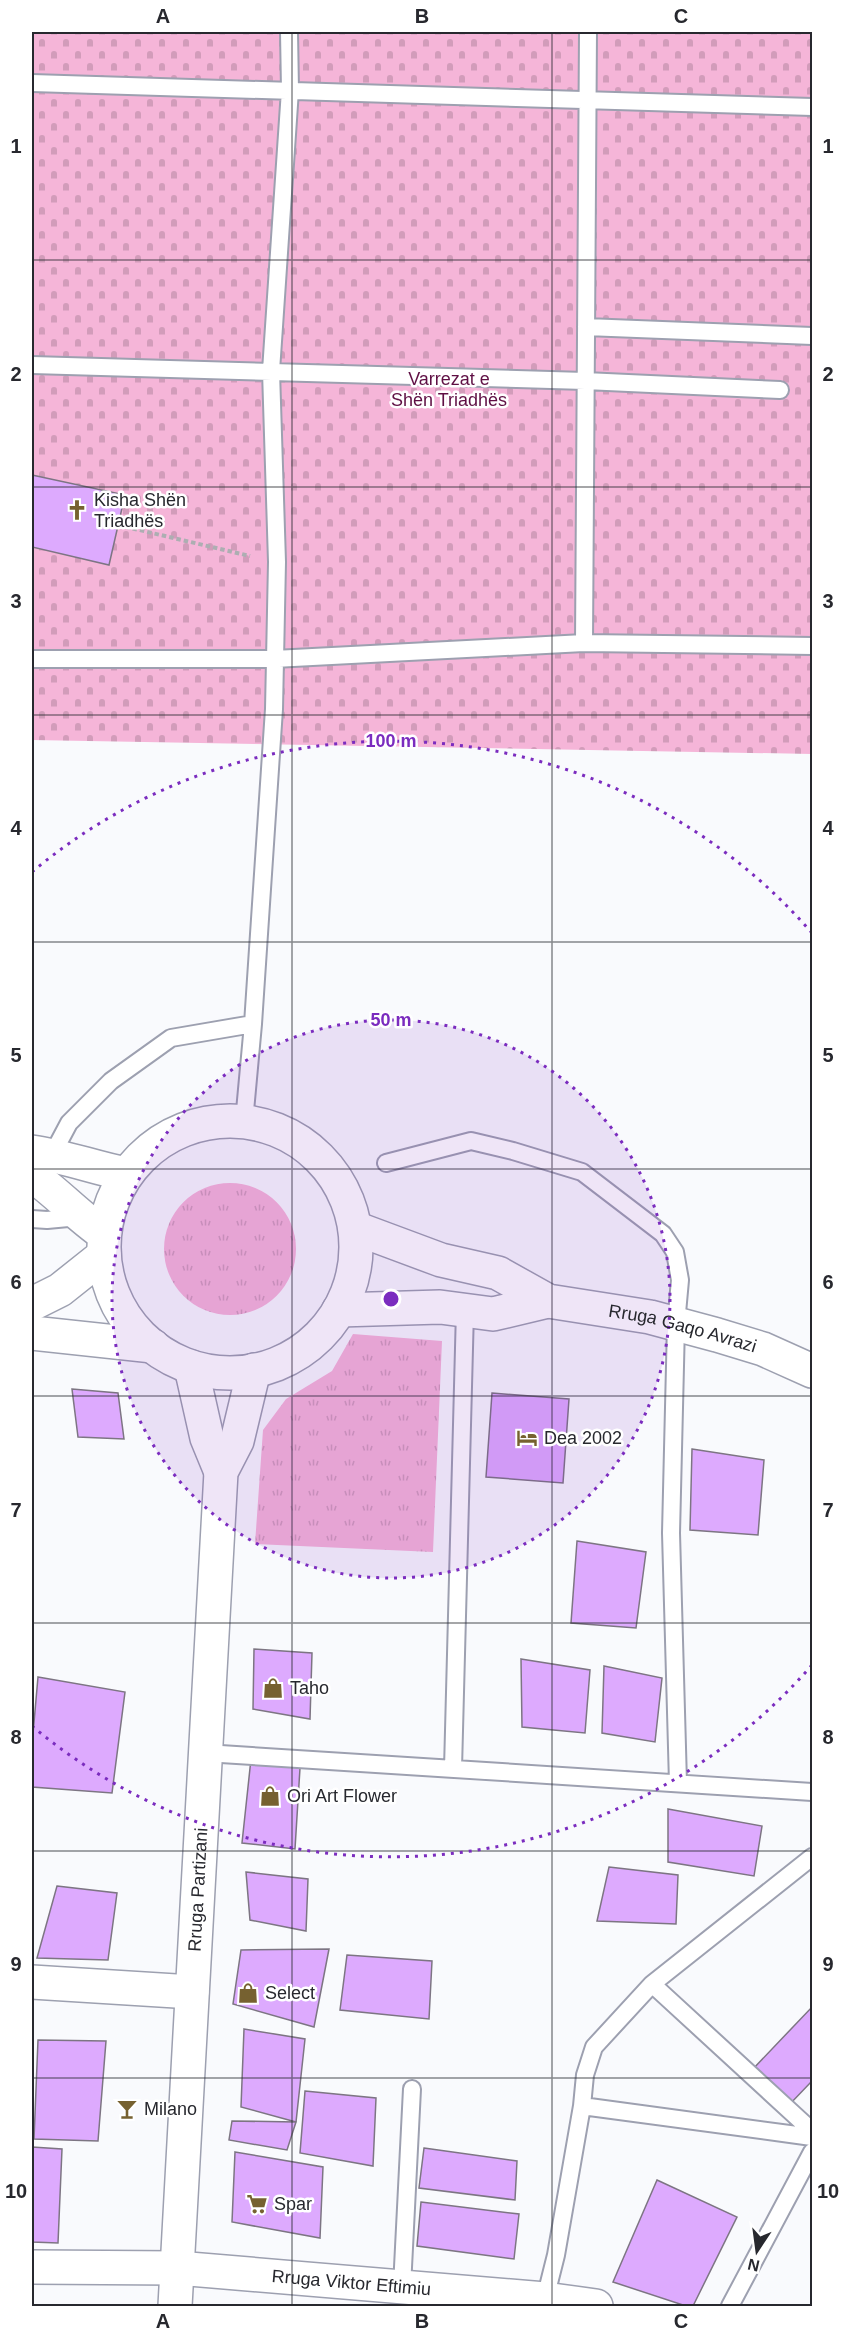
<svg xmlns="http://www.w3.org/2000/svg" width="844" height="2338" font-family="Arial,sans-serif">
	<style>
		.grass { fill: url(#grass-tufts) }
		.cemetery { fill: url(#cemetery-stones) }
		.building { fill: #ddaafe; stroke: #7d7583; stroke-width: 1.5 }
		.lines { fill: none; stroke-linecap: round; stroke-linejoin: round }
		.lane-casing { stroke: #9da0b0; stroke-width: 20 }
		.street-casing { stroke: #9da0b0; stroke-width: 36 }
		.secondary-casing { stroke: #9da0b0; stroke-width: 36 }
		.path { stroke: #adaeb2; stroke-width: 4; stroke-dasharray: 4.5 3; stroke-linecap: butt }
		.lane { stroke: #fff; stroke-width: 16 }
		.street { stroke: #fff; stroke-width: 33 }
		.secondary { stroke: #fff; stroke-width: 33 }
		.grid { fill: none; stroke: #27282e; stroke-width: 1.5; stroke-opacity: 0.55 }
		.ring { fill: none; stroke: #7b2cbf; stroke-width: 3; stroke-dasharray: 3 6 }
		.labels { text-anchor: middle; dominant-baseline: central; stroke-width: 5; stroke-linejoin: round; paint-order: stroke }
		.park-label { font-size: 18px; fill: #5f0f44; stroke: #fff }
		.poi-label { font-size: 18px; fill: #27282e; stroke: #fff; text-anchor: start }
		.street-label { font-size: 18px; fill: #27282e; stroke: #fff }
		.centre { fill: #7b2cbf; stroke: #fff; stroke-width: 3 }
		.ring-label { font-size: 18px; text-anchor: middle; font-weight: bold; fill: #7b2cbf; stroke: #fff; stroke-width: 5; stroke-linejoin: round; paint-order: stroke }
		.neatline { fill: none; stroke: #27282e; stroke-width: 2 }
		.grid-label { font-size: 20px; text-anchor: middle; font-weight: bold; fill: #27282e }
	</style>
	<defs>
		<pattern id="grass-tufts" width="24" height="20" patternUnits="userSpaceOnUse" patternTransform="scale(1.5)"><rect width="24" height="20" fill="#f5b5d8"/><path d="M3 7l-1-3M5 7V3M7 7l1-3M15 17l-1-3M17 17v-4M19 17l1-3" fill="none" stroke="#d29cba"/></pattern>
		<pattern id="cemetery-stones" width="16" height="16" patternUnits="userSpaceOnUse" patternTransform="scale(1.5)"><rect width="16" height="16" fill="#f5b5d8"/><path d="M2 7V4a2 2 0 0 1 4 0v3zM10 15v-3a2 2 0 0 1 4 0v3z" fill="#d29cba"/></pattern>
	</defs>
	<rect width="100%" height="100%" fill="#f9fafd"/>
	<path class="grass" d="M164 1249a66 66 0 1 1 132 0a66 66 0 1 1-132 0Z
		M353 1334 442 1341 433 1552 255 1544 263 1430 286 1399 332 1371Z"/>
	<path class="cemetery" d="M32 32H812V754L32 740Z"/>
	<path class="building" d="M32 475 125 495 109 565 32 547Z
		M72 1389 118 1393 124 1439 78 1437Z
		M492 1393 569 1399 563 1483 486 1477Z
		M692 1449 764 1460 758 1535 690 1530Z
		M577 1541 646 1552 636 1628 571 1623Z
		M254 1649 312 1653 310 1719 253 1709Z
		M521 1659 590 1670 585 1733 522 1727Z
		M604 1666 662 1678 655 1742 602 1733Z
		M38 1677 125 1692 112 1793 32 1787V1745Z
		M251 1759 300 1768 295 1849 242 1843Z
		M668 1809 762 1826 754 1876 668 1862Z
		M609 1867 678 1875 676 1924 597 1921Z
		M246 1872 308 1879 306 1931 250 1920Z
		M57 1886 117 1893 108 1960 37 1958Z
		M329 1949 314 2027 233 2004 241 1950Z
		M347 1955 432 1961 429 2019 340 2010Z
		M812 2007V2081L789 2105 752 2070Z
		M244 2029 305 2039 296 2122 241 2107Z
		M38 2040 106 2041 98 2141 34 2139Z
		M305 2091 376 2098 373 2166 300 2153Z
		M232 2121 296 2122 287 2150 229 2140Z
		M32 2147 62 2149 58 2243 32 2242Z
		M424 2148 517 2161 515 2200 419 2188Z
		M235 2152 323 2167 320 2238 232 2222Z
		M657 2180 737 2217 693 2306H686L613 2282Z
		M421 2202 519 2214 514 2259 417 2246Z"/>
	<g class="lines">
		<g class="lane-casing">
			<path id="lane" d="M32 83 812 107
				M586 327 812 336
				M32 365 585 381 780 390
				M584 643 588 32
				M32 659H274L584 643 812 646
				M244 1122 253 1024 274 709 277 562 271 371 290 90 289 32
				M52 1155 69 1123 111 1081 171 1038 253 1024
				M386 1163 471 1141 513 1151 582 1172 663 1234 675 1252 680 1280 676 1324 671 1533 678 1783
				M32 1219 47 1220 79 1217
				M205 1753 812 1792
				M453 1769 465 1310
				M652 1984 812 2131
				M582 2106 812 2137
				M402 2287 412 2089
				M545 2299 556 2255 582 2106 585 2075 594 2047 652 1984 812 1857
				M730 2306 812 2152"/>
		</g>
		<g class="street-casing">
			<g id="street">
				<path d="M32 1982 192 1992"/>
				<path id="s1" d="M32 2267 177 2268 545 2299 596 2306"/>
			</g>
		</g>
		<g class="secondary-casing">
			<g id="secondary">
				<circle cx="230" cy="1247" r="126"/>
				<path d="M32 1152C64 1156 94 1168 126 1174"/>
				<path d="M32 1175C57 1193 78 1216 104 1234"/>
				<path id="s2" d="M355 1228 441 1260 498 1273 548 1301 650 1317 717 1335 763 1349 812 1371"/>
				<path d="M32 1304 60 1290 104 1255"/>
				<path d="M339 1310 440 1307 493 1314 548 1301"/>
				<path d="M32 1333 153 1346"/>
				<path d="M191 1367 207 1438 221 1472"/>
				<path id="s3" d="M175 2306 221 1472 237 1441 254 1370"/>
			</g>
		</g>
		<path class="path" d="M118 525 250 556"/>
		<use href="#lane" class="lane"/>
		<use href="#street" class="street"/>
		<use href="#secondary" class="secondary"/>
	</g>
	<path class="grid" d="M292 32V2306M552 32V2306M32 260H812M32 487H812M32 715H812M32 942H812M32 1169H812M32 1396H812M32 1623H812M32 1851H812M32 2078H812"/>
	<circle cx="391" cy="1299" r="279" fill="#7b2cbf" fill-opacity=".12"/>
	<g class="ring">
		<circle cx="391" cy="1299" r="279"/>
		<path d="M812 1665A558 558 0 0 1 32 1726M32 872A558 558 0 0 1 812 933"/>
	</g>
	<defs>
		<g id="church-bare" transform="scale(1.62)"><path d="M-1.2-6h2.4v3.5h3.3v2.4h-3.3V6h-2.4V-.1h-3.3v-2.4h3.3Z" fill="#766130" stroke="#fff" stroke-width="2.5" paint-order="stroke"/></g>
		<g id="hotel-bare" transform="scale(1.62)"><path d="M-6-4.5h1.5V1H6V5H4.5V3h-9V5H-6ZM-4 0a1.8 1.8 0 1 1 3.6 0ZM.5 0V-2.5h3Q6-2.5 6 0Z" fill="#766130" stroke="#fff" stroke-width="2.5" paint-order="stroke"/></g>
		<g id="shop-bare" transform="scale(1.62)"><path d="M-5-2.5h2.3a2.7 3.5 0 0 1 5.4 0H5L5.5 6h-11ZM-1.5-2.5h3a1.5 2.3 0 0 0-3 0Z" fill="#766130" stroke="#fff" stroke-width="2.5" paint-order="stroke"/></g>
		<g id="bar-bare" transform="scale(1.62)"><path d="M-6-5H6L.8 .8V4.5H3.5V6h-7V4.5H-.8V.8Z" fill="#766130" stroke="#fff" stroke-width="2.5" paint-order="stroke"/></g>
		<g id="supermarket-bare" transform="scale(1.62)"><path d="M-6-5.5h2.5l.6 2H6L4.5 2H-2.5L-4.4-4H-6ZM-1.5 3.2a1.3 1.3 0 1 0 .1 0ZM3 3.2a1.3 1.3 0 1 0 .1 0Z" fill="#766130" stroke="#fff" stroke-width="2.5" paint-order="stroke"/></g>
	</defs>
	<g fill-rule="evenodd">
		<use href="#church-bare" x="77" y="510"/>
		<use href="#hotel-bare" x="527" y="1438"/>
		<use href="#shop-bare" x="273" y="1688"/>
		<use href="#shop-bare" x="270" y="1796"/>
		<use href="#shop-bare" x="248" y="1993"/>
		<use href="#bar-bare" x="127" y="2109"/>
		<use href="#supermarket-bare" x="257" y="2204"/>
	</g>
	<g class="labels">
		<g class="park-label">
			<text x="449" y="379">Varrezat e<tspan x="449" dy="21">Shën Triadhës</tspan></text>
		</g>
		<g class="poi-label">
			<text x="94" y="500">Kisha Shën<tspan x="94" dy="21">Triadhës</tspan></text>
			<text x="544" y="1438">Dea 2002</text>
			<text x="290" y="1688">Taho</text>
			<text x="287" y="1796">Ori Art Flower</text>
			<text x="265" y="1993">Select</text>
			<text x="144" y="2109">Milano</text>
			<text x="274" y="2204">Spar</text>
		</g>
		<g class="street-label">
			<text stroke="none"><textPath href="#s2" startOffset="345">Rruga Gaqo Avrazi</textPath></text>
			<text stroke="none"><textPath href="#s3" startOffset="417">Rruga Partizani</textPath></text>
			<text stroke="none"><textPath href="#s1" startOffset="320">Rruga Viktor Eftimiu</textPath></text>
		</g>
	</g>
	<circle cx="391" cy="1299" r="9" class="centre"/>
	<g class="ring-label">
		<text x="391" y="747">100 m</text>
		<text x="391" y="1026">50 m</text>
	</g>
	<rect width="844" height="2338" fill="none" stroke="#ffffff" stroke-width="66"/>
	<g transform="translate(757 2251) rotate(193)" stroke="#ffffff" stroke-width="4.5" paint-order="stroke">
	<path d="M0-4.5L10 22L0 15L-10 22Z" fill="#27282e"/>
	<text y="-9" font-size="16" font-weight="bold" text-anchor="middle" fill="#27282e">N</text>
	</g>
	<rect x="33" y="33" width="778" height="2272" class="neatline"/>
	<g class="grid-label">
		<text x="163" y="23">A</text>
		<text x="422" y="23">B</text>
		<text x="681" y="23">C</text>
		<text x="16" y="153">1</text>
		<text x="828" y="153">1</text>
		<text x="16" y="381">2</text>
		<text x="828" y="381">2</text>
		<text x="16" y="608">3</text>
		<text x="828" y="608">3</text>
		<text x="16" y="835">4</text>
		<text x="828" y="835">4</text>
		<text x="16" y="1062">5</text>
		<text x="828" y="1062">5</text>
		<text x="16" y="1289">6</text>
		<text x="828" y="1289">6</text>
		<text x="16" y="1517">7</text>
		<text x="828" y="1517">7</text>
		<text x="16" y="1744">8</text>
		<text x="828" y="1744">8</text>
		<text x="16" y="1971">9</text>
		<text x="828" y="1971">9</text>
		<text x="16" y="2198">10</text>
		<text x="828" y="2198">10</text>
		<text x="163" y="2328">A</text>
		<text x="422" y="2328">B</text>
		<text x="681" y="2328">C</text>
	</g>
</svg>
